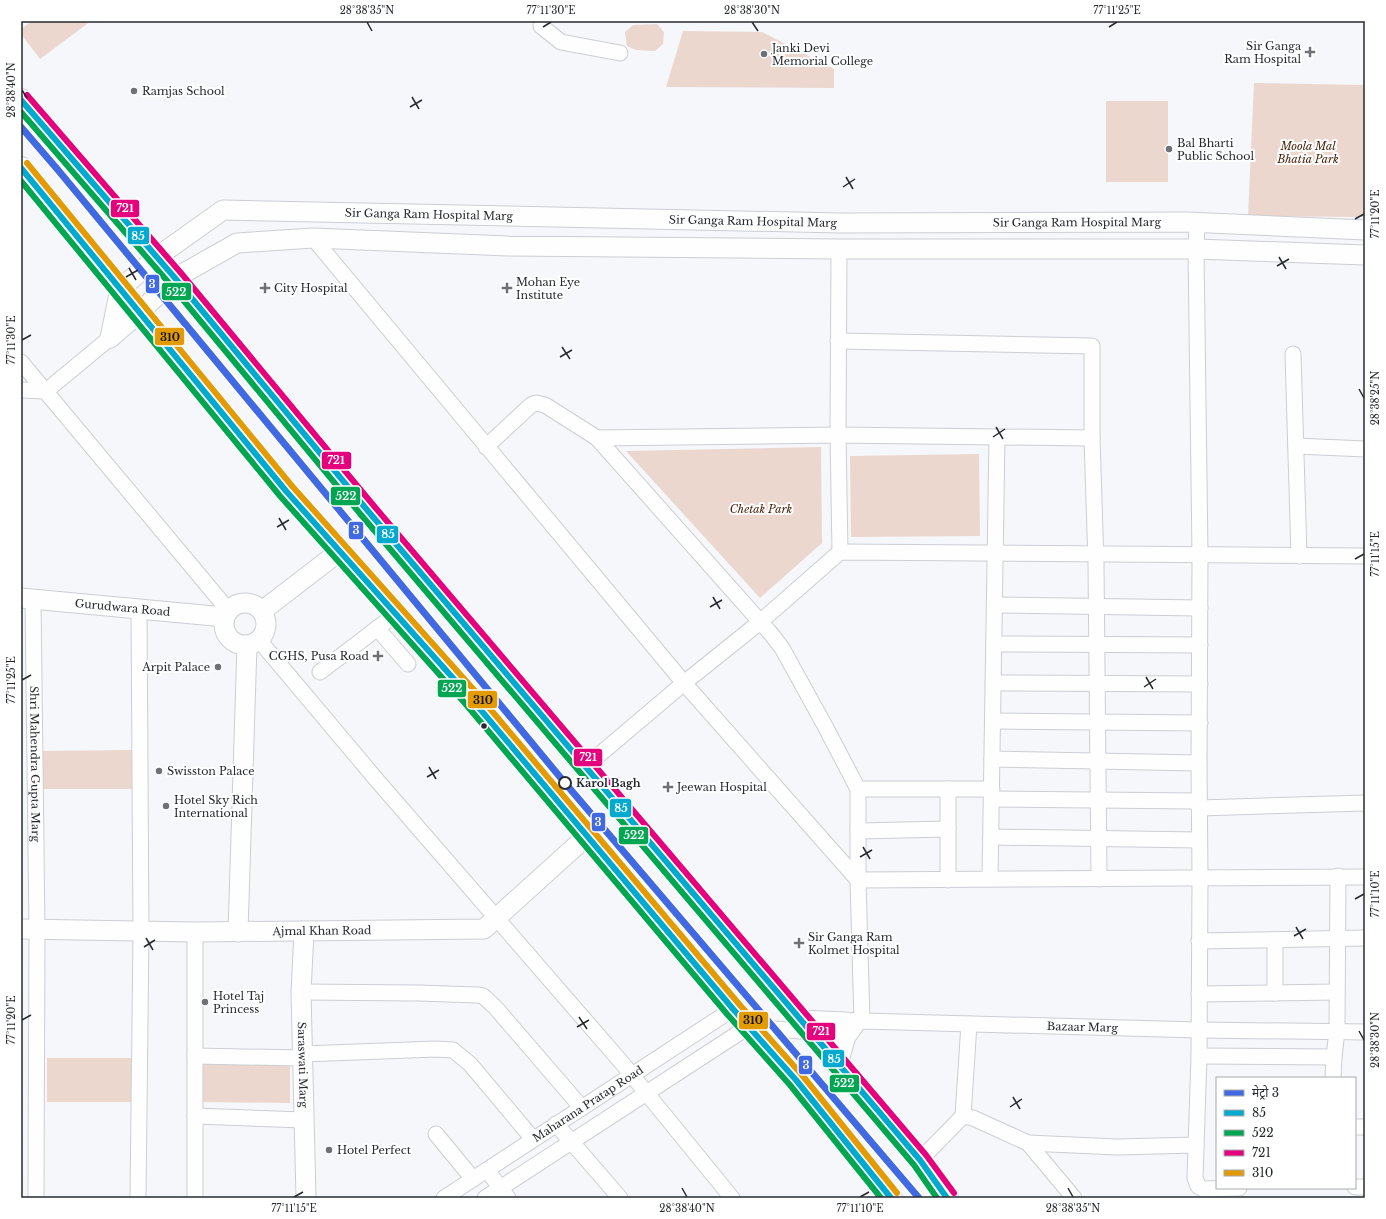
<svg xmlns="http://www.w3.org/2000/svg" width="1386" height="1219" font-family="'Libre Baskerville','Noto Sans Devanagari',serif">
	<style>
		.green { fill: #ecd7ce }
		.lines { fill: none; stroke-linecap: round; stroke-linejoin: round }
		.minor-casing { stroke: #ccced3; stroke-width: 17 }
		.tertiary-casing { stroke: #ccced3; stroke-width: 21 }
		.secondary-casing { stroke: #ccced3; stroke-width: 24 }
		.minor { stroke: #fefefe; stroke-width: 15 }
		.tertiary { stroke: #fefefe; stroke-width: 19 }
		.secondary { stroke: #fefefe; stroke-width: 22 }
		.bus-1-casing { stroke: #fff; stroke-width: 9 }
		.bus-2-casing { stroke: #fff; stroke-width: 9 }
		.bus-3-casing { stroke: #fff; stroke-width: 9 }
		.bus-4-casing { stroke: #fff; stroke-width: 9 }
		.bus-1 { stroke: #00a9ce; stroke-width: 6 }
		.bus-2 { stroke: #00a651; stroke-width: 6 }
		.bus-3 { stroke: #e5007d; stroke-width: 6 }
		.bus-4 { stroke: #e29a05; stroke-width: 6 }
		.metro-1-casing { stroke: #fff; stroke-width: 10 }
		.metro-1 { stroke: #4169e1; stroke-width: 7 }
		.ticks { fill: none; stroke: #262a30; stroke-width: 1.5 }
		.poi-dot { fill: #6e7277; stroke: #fff; stroke-width: 1.5 }
		.bus-dot { fill: #262a30; stroke: #fff; stroke-width: 1.5 }
		.stop-dot { fill: #fff; stroke: #262a30; stroke-width: 2 }
		.labels { text-anchor: middle; dominant-baseline: central; stroke-width: 4; stroke-linejoin: round; paint-order: stroke }
		.poi-label { font-size: 11px; fill: #262a30; stroke: #fff; text-anchor: start }
		.park-label { font-size: 11px; font-style: italic; fill: #431d06; stroke: #fff }
		.street-label { font-size: 11px; fill: #262a30; stroke: #fff }
		.stop-label { font-size: 11px; font-weight: bold; fill: #262a30; stroke: #fff; text-anchor: start }
		.line-badge { stroke: #fff; stroke-width: 1.5 }
		.badge-label { font-size: 11px; text-anchor: middle; font-weight: bold; fill: #fff }
		.pale-badge-label { font-size: 11px; text-anchor: middle; font-weight: bold; fill: #111 }
		.neatline { fill: none; stroke: #262a30; stroke-width: 1.5 }
		.ticks-label { font-size: 10px; text-anchor: middle; fill: #262a30 }
	</style>
	<rect width="100%" height="100%" fill="#f5f7fb"/>
	<path class="green" d="M32 21H91L40 59 21 34V29Z
		M657 24 664 32 663 44 655 51 636 50 627 46 625 32 633 25Z
		M683 31 762 32 834 69V88L666 87Z
		M1254 83 1365 85V217L1248 216Z
		M1106 101H1168V182H1106Z
		M821 447 822 543 760 598 626 451Z
		M979 454 980 536 851 537 850 456Z
		M133 750 134 789H43L42 751Z
		M47 1058H131V1102H47Z
		M199 1060 290 1061V1103L199 1102Z"/>
	<g class="lines">
		<g class="minor-casing">
			<g id="minor">
				<path d="M541 26 561 42 620 53"/>
				<path d="M1197 222 1196 249 1200 555 1199 763 1200 878 1199 1056 1195 1178 1198 1186 1203 1189 1239 1188"/>
				<path d="M313 238 684 683 760 622 840 552 1365 556"/>
				<path d="M839 249 838 435 840 552"/>
				<path d="M838 341 1092 346V438L1096 563 1099 879"/>
				<path d="M1293 354 1299 556"/>
				<path d="M21 362 229 611"/>
				<path d="M21 390 46 391 110 338"/>
				<path d="M597 438 838 435 1092 438"/>
				<path d="M1296 446 1365 449"/>
				<path d="M486 447 531 405 536 403 545 405 597 438 772 635 782 648 825 726 858 789V880L862 1021"/>
				<path id="s1" d="M33 599 37 930 36 1198"/>
				<path d="M995 605 1200 608"/>
				<path d="M377 628 408 664"/>
				<path d="M259 640 375 778 622 1063 732 1198"/>
				<path d="M994 644 1200 645"/>
				<path d="M320 672 396 614"/>
				<path d="M993 683 1200 684"/>
				<path d="M993 721 1200 723"/>
				<path d="M992 759 1199 763"/>
				<path d="M586 766 684 683 858 880 1365 877"/>
				<path d="M858 789H992"/>
				<path d="M992 799 1199 801"/>
				<path d="M1199 808 1365 803"/>
				<path d="M858 831 948 829"/>
				<path d="M991 837 1199 840"/>
				<path d="M990 879 997 437"/>
				<path d="M948 880V789"/>
				<path d="M195 932V1198"/>
				<path d="M1275 940V993"/>
				<path d="M1199 941 1365 938"/>
				<path d="M301 992 419 993 477 995 483 996 495 1007 582 1108"/>
				<path d="M1199 994 1337 992"/>
				<path d="M801 1018 846 1020 849 1022"/>
				<path d="M303 1054 436 1049 453 1050 470 1064 533 1139"/>
				<path d="M195 1056 303 1058"/>
				<path d="M1199 1056 1334 1057"/>
				<path d="M1333 1078 1334 1057 1337 1031 1338 876"/>
				<path d="M195 1116 304 1120"/>
				<path d="M963 1116 969 1024"/>
				<path d="M556 1124 620 1198"/>
				<path d="M1355 1127H1365"/>
				<path d="M436 1134 473 1179"/>
				<path d="M1028 1143 1117 1147 1196 1145"/>
				<path d="M920 1160 963 1116 973 1118 1028 1143 1074 1198"/>
				<path d="M487 1170 508 1198"/>
				<path d="M1355 1187H1365"/>
				<path d="M138 1198 141 932 139 609"/>
				<path id="s2" d="M444 1198 733 1009"/>
				<path id="s3" d="M485 1198 748 1027 812 1032 845 1028 862 1021 1199 1030 1365 1032"/>
			</g>
		</g>
		<g class="tertiary-casing">
			<g id="tertiary">
				<path id="s4" d="M110 338 120 289 157 257 223 210 840 223 1187 222 1365 230"/>
				<path d="M110 338 139 313 175 278 237 243 313 238 508 246 839 249H1196L1365 255"/>
				<path id="s5" d="M21 598 225 617"/>
				<circle cx="245" cy="624" r="21"/>
				<path d="M262 611 340 551"/>
				<path id="s6" d="M21 929 195 932 484 929 587 836"/>
				<path d="M238 932 247 645"/>
				<path id="s7" d="M304 932 301 992 306 1198"/>
			</g>
		</g>
		<g class="secondary-casing">
			<path id="secondary" d="M21 100 175 278 368 511 920 1160 947 1198
				M21 168 286 491 469 696 733 1009 796 1080 891 1198
				M837 1063 844 1037 853 1024"/>
		</g>
		<use href="#minor" class="minor"/>
		<use href="#tertiary" class="tertiary"/>
		<use href="#secondary" class="secondary"/>
		<g class="bus-1-casing">
			<path id="bus-1" d="M21 100 175 278 368 511 920 1160 947 1198
				M21 168 286 491 469 696 733 1009 796 1080 891 1198"/>
		</g>
		<g class="bus-2-casing">
			<path id="bus-2" d="M21 112 169 283 362 516 914 1165 937 1198
				M21 181 280 496 463 701 727 1014 790 1085 881 1198"/>
		</g>
		<g class="bus-3-casing">
			<path id="bus-3" d="M27 95 181 273 374 506 926 1155 954 1193"/>
		</g>
		<g class="bus-4-casing">
			<path id="bus-4" d="M27 163 292 486 475 691 739 1004 802 1075 897 1193"/>
		</g>
		<use href="#bus-1" class="bus-1"/>
		<use href="#bus-2" class="bus-2"/>
		<use href="#bus-3" class="bus-3"/>
		<use href="#bus-4" class="bus-4"/>
		<g class="metro-1-casing">
			<path id="metro-1" d="M21 127 58 170 565 783 919 1198"/>
		</g>
		<use href="#metro-1" class="metro-1"/>
	</g>
	<path class="ticks" d="M367 22 372 31M752 22 758 31M543 27 551 22M1109 27 1117 22M22 90 27 98M412 97 419 109M410 107 422 100M846 177 853 189M843 187 855 179M1355 219 1364 214M1279 257 1286 269M1277 266 1289 259M129 268 136 280M126 277 138 270M22 340 31 335M562 347 570 359M560 357 572 350M1359 389 1364 398M996 427 1003 439M993 437 1005 429M279 518 286 530M277 527 289 520M1355 559 1364 554M713 597 720 609M710 607 722 600M1146 677 1153 689M22 680 31 675M1144 687 1156 679M429 767 436 779M427 777 439 770M863 847 870 859M860 857 872 850M1355 899 1364 894M1296 927 1303 939M1294 936 1306 929M146 938 153 950M144 947 155 940M579 1017 587 1029M22 1020 31 1015M577 1027 589 1020M1359 1031 1364 1040M1013 1097 1020 1109M1010 1107 1022 1099M682 1188 687 1197M1068 1188 1073 1197M294 1197 303 1192M860 1197 869 1192"/>
	<g class="poi-dot">
		<path d="M1308 46h4v4h4v4h-4v4h-4v-4h-4v-4h4z"/>
		<circle cx="764" cy="54" r="4"/>
		<circle cx="134" cy="91" r="4"/>
		<circle cx="1169" cy="149" r="4"/>
		<path d="M263 282h4v4h4v4h-4v4h-4v-4h-4v-4h4z"/>
		<path d="M505 282h4v4h4v4h-4v4h-4v-4h-4v-4h4z"/>
		<path d="M376 650h4v4h4v4h-4v4h-4v-4h-4v-4h4z"/>
		<circle cx="218" cy="667" r="4"/>
		<circle cx="159" cy="771" r="4"/>
		<path d="M666 781h4v4h4v4h-4v4h-4v-4h-4v-4h4z"/>
		<circle cx="166" cy="806" r="4"/>
		<path d="M797 937h4v4h4v4h-4v4h-4v-4h-4v-4h4z"/>
		<circle cx="205" cy="1002" r="4"/>
		<circle cx="329" cy="1150" r="4"/>
	</g>
	<circle class="bus-dot" cx="484" cy="726" r="3.5"/>
	<circle class="stop-dot" cx="565" cy="783" r="6"/>
	<g class="labels">
		<g class="poi-label">
			<text x="1301" y="46" text-anchor="end">Sir Ganga<tspan x="1301" dy="13">Ram Hospital</tspan></text>
			<text x="772" y="48">Janki Devi<tspan x="772" dy="13">Memorial College</tspan></text>
			<text x="142" y="91">Ramjas School</text>
			<text x="1177" y="143">Bal Bharti<tspan x="1177" dy="13">Public School</tspan></text>
			<text x="516" y="282">Mohan Eye<tspan x="516" dy="13">Institute</tspan></text>
			<text x="274" y="288">City Hospital</text>
			<text x="369" y="656" text-anchor="end">CGHS, Pusa Road</text>
			<text x="210" y="667" text-anchor="end">Arpit Palace</text>
			<text x="167" y="771">Swisston Palace</text>
			<text x="677" y="787">Jeewan Hospital</text>
			<text x="174" y="800">Hotel Sky Rich<tspan x="174" dy="13">International</tspan></text>
			<text x="808" y="937">Sir Ganga Ram<tspan x="808" dy="13">Kolmet Hospital</tspan></text>
			<text x="213" y="996">Hotel Taj<tspan x="213" dy="13">Princess</tspan></text>
			<text x="337" y="1150">Hotel Perfect</text>
		</g>
		<g class="park-label">
			<text x="1308" y="146">Moola Mal<tspan x="1308" dy="13">Bhatia Park</tspan></text>
			<text x="761" y="509">Chetak Park</text>
		</g>
		<g class="street-label">
			<text stroke="none"><textPath href="#s4" startOffset="386">Sir Ganga Ram Hospital Marg</textPath></text>
			<text stroke="none"><textPath href="#s4" startOffset="710">Sir Ganga Ram Hospital Marg</textPath></text>
			<text stroke="none"><textPath href="#s4" startOffset="1034">Sir Ganga Ram Hospital Marg</textPath></text>
			<text stroke="none"><textPath href="#s5" startOffset="102">Gurudwara Road</textPath></text>
			<text stroke="none"><textPath href="#s1" startOffset="165">Shri Mahendra Gupta Marg</textPath></text>
			<text stroke="none"><textPath href="#s6" startOffset="301">Ajmal Khan Road</textPath></text>
			<text stroke="none"><textPath href="#s3" startOffset="650">Bazaar Marg</textPath></text>
			<text stroke="none"><textPath href="#s7" startOffset="133">Saraswati Marg</textPath></text>
			<text stroke="none"><textPath href="#s2" startOffset="172">Maharana Pratap Road</textPath></text>
		</g>
		<g class="stop-label">
			<text x="576" y="783">Karol Bagh</text>
		</g>
	</g>
	<g class="line-badge">
		<rect x="110" y="199" width="30" height="19" rx="4" fill="#e5007d"/>
		<rect x="127" y="226" width="23" height="19" rx="4" fill="#00a9ce"/>
		<rect x="145" y="274" width="15" height="20" rx="4" fill="#4169e1"/>
		<rect x="161" y="282" width="31" height="19" rx="4" fill="#00a651"/>
		<rect x="154" y="327" width="31" height="19" rx="4" fill="#e29a05"/>
		<rect x="321" y="451" width="31" height="19" rx="4" fill="#e5007d"/>
		<rect x="330" y="486" width="31" height="20" rx="4" fill="#00a651"/>
		<rect x="348" y="521" width="16" height="19" rx="4" fill="#4169e1"/>
		<rect x="376" y="525" width="23" height="19" rx="4" fill="#00a9ce"/>
		<rect x="437" y="679" width="30" height="19" rx="4" fill="#00a651"/>
		<rect x="467" y="690" width="31" height="19" rx="4" fill="#e29a05"/>
		<rect x="573" y="748" width="30" height="19" rx="4" fill="#e5007d"/>
		<rect x="609" y="798" width="23" height="20" rx="4" fill="#00a9ce"/>
		<rect x="591" y="812" width="15" height="20" rx="4" fill="#4169e1"/>
		<rect x="618" y="826" width="31" height="19" rx="4" fill="#00a651"/>
		<rect x="738" y="1011" width="31" height="19" rx="4" fill="#e29a05"/>
		<rect x="806" y="1022" width="30" height="19" rx="4" fill="#e5007d"/>
		<rect x="822" y="1049" width="23" height="19" rx="4" fill="#00a9ce"/>
		<rect x="798" y="1055" width="15" height="20" rx="4" fill="#4169e1"/>
		<rect x="829" y="1074" width="31" height="19" rx="4" fill="#00a651"/>
	</g>
	<g class="badge-label">
		<text x="125" y="212">721</text>
		<text x="138" y="240">85</text>
		<text x="152" y="288">3</text>
		<text x="176" y="296">522</text>
		<text x="336" y="464">721</text>
		<text x="346" y="500">522</text>
		<text x="356" y="534">3</text>
		<text x="388" y="538">85</text>
		<text x="452" y="692">522</text>
		<text x="588" y="761">721</text>
		<text x="621" y="812">85</text>
		<text x="598" y="826">3</text>
		<text x="634" y="839">522</text>
		<text x="821" y="1035">721</text>
		<text x="834" y="1063">85</text>
		<text x="806" y="1069">3</text>
		<text x="844" y="1087">522</text>
	</g>
	<g class="pale-badge-label">
		<text x="170" y="341">310</text>
		<text x="483" y="704">310</text>
		<text x="753" y="1024">310</text>
	</g>
	<rect width="1386" height="1219" fill="none" stroke="#ffffff" stroke-width="44"/>
	<rect x="1216" y="1077" width="140" height="112" fill="#ffffff" stroke="#a8aaac"/>
	<rect x="1224" y="1090" width="20" height="6" fill="#4169e1" stroke="#a8aaac"/>
	<text x="1252" y="1097" font-size="12" fill="#262a30">मेट्रो 3</text>
	<rect x="1224" y="1110" width="20" height="6" fill="#00a9ce" stroke="#a8aaac"/>
	<text x="1252" y="1117" font-size="12" fill="#262a30">85</text>
	<rect x="1224" y="1130" width="20" height="6" fill="#00a651" stroke="#a8aaac"/>
	<text x="1252" y="1137" font-size="12" fill="#262a30">522</text>
	<rect x="1224" y="1150" width="20" height="6" fill="#e5007d" stroke="#a8aaac"/>
	<text x="1252" y="1157" font-size="12" fill="#262a30">721</text>
	<rect x="1224" y="1170" width="20" height="6" fill="#e29a05" stroke="#a8aaac"/>
	<text x="1252" y="1177" font-size="12" fill="#262a30">310</text>
	<rect x="22" y="22" width="1342" height="1175" class="neatline"/>
	<g class="ticks-label">
		<text x="367" y="14">28°38'35"N</text>
		<text x="551" y="14">77°11'30"E</text>
		<text x="752" y="14">28°38'30"N</text>
		<text x="1117" y="14">77°11'25"E</text>
		<text transform="translate(11 90) rotate(-90)" y="4">28°38'40"N</text>
		<text transform="translate(1375 214) rotate(-90)" y="4">77°11'20"E</text>
		<text transform="translate(11 340) rotate(-90)" y="4">77°11'30"E</text>
		<text transform="translate(1375 398) rotate(-90)" y="4">28°38'25"N</text>
		<text transform="translate(1375 554) rotate(-90)" y="4">77°11'15"E</text>
		<text transform="translate(11 680) rotate(-90)" y="4">77°11'25"E</text>
		<text transform="translate(1375 894) rotate(-90)" y="4">77°11'10"E</text>
		<text transform="translate(11 1020) rotate(-90)" y="4">77°11'20"E</text>
		<text transform="translate(1375 1040) rotate(-90)" y="4">28°38'30"N</text>
		<text x="294" y="1212">77°11'15"E</text>
		<text x="687" y="1212">28°38'40"N</text>
		<text x="860" y="1212">77°11'10"E</text>
		<text x="1073" y="1212">28°38'35"N</text>
	</g>
</svg>
